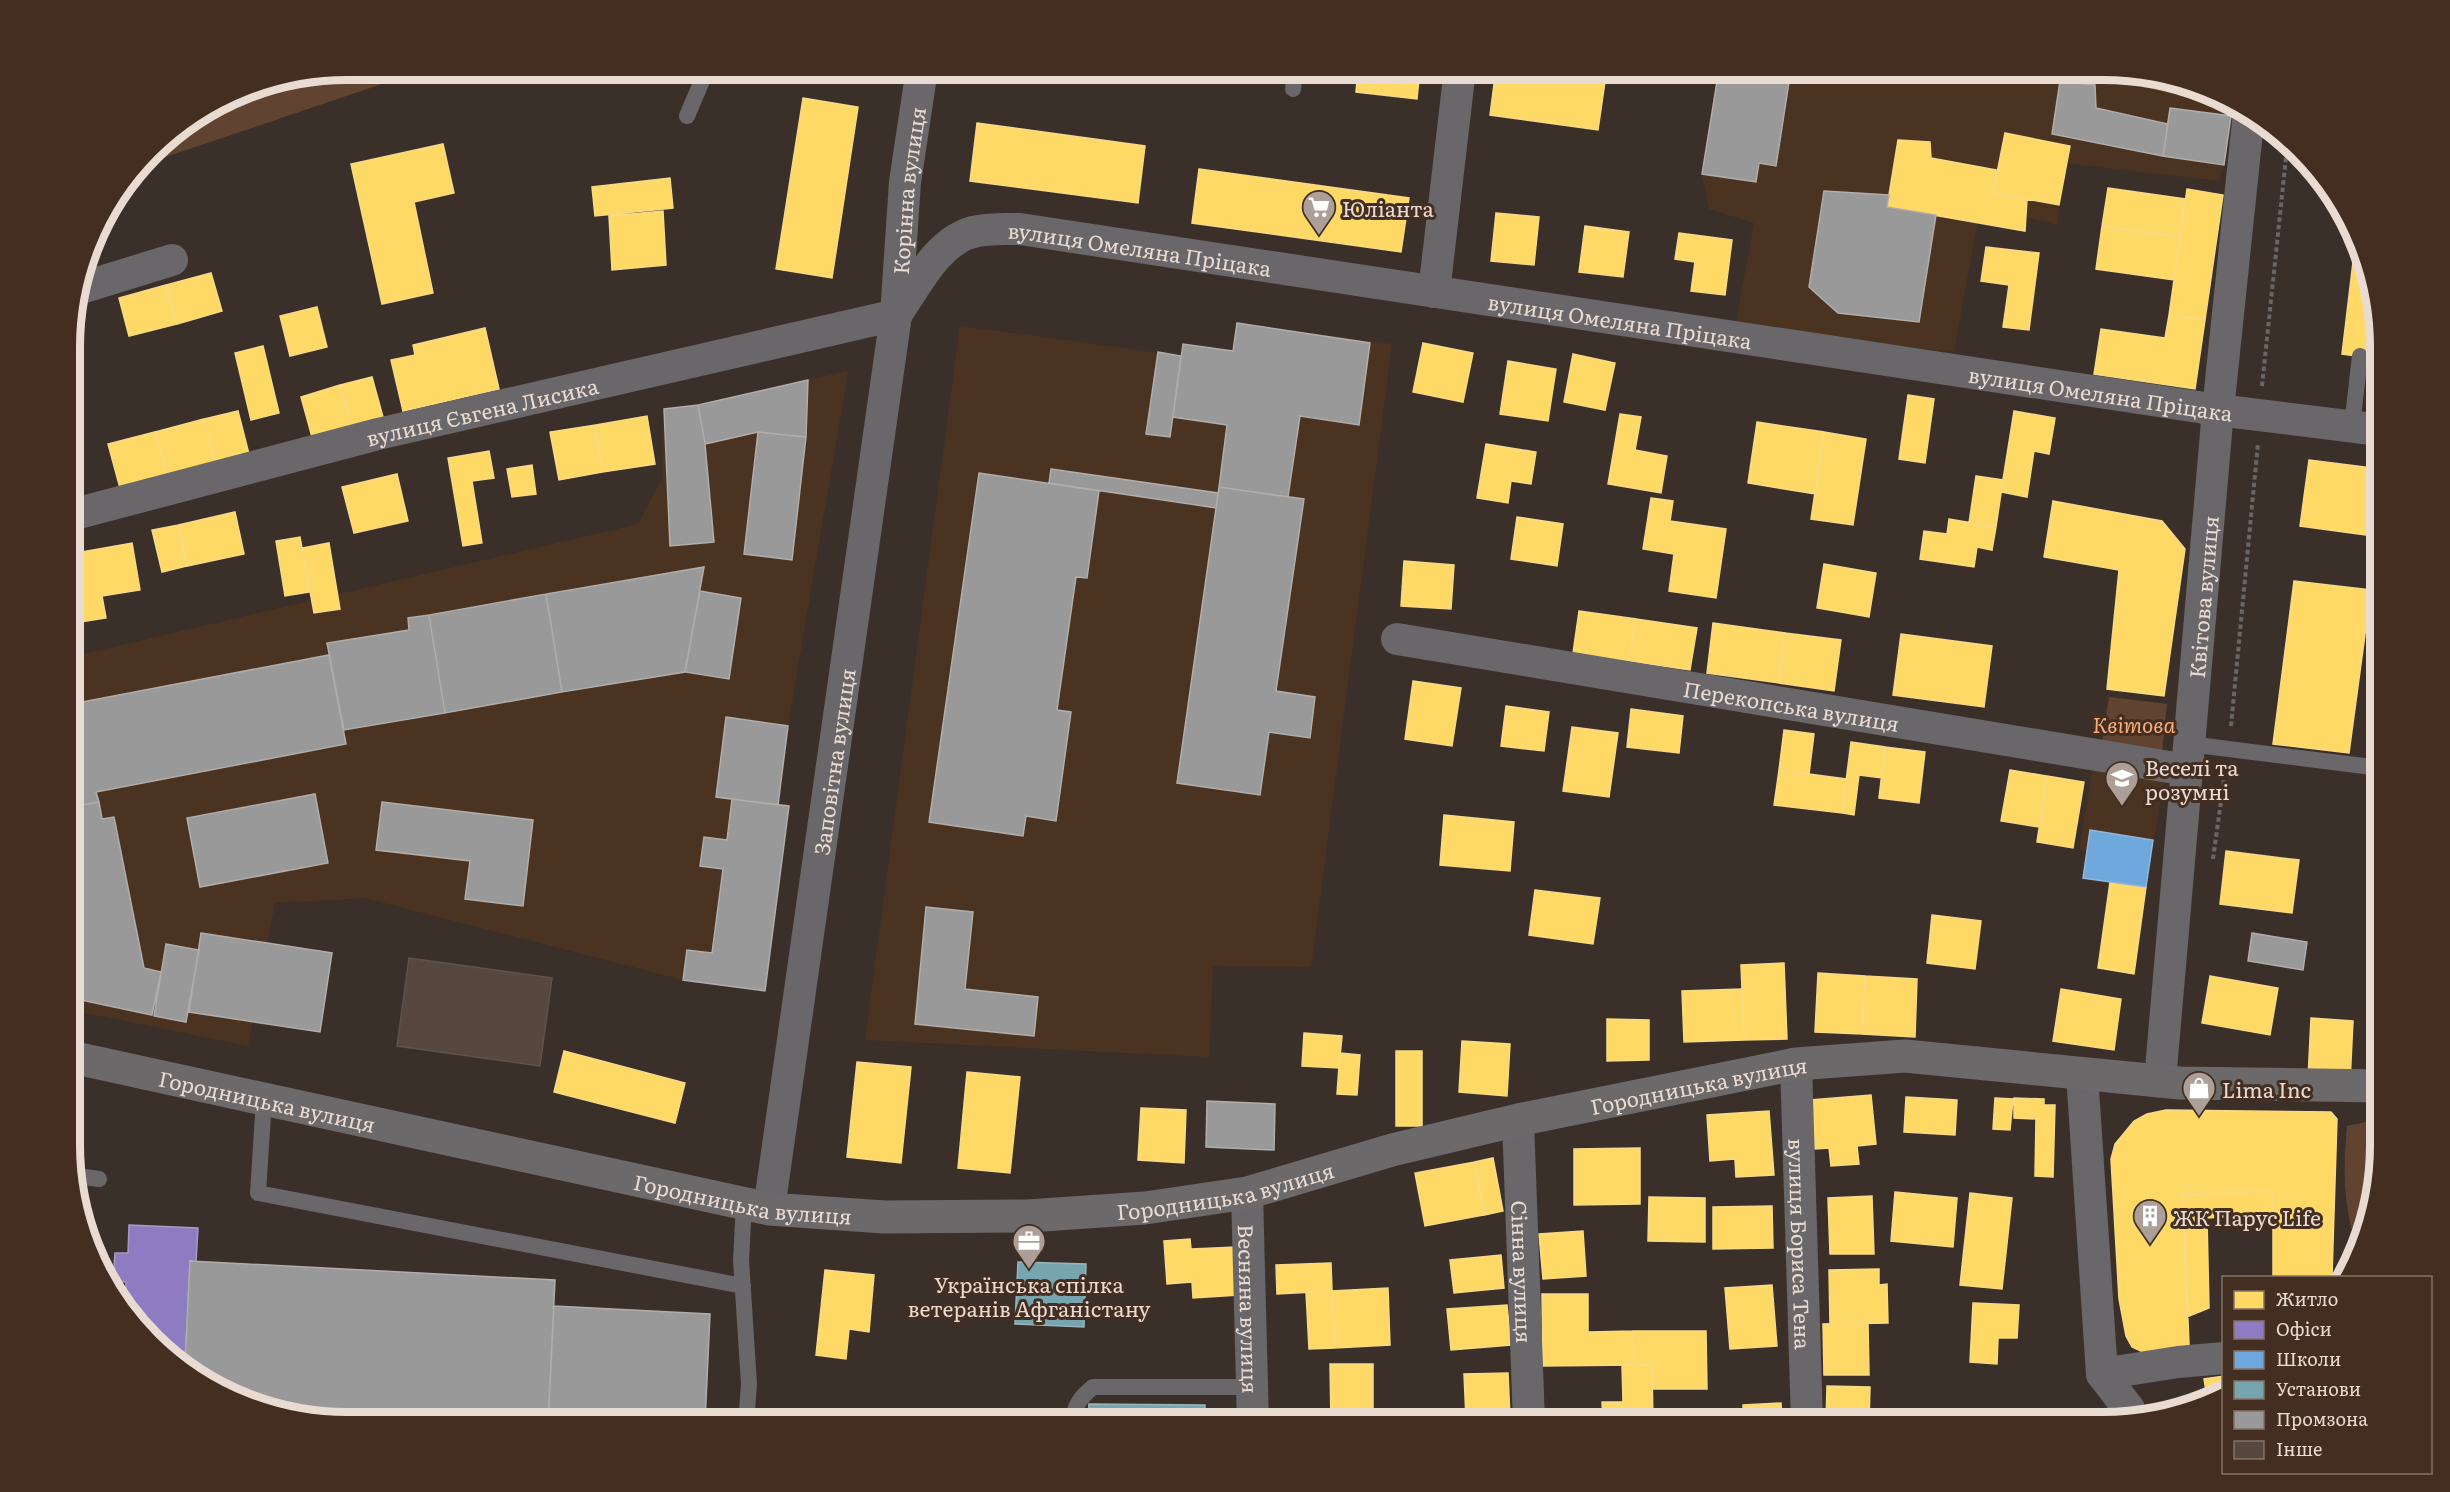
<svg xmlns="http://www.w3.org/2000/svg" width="2450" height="1492" font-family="Literata,serif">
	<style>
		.built { fill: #4b3322 }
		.green { fill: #604431 }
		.homes { fill: #ffd966; stroke: #f8da86; stroke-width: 1.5 }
		.offices { fill: #8e7cc3; stroke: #a998c8; stroke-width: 1.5 }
		.schools { fill: #6fa8dc; stroke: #94b7d9; stroke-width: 1.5 }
		.public { fill: #76a5af; stroke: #98b5ba; stroke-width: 1.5 }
		.industry { fill: #999; stroke: #b1adaa; stroke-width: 1.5 }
		.building { fill: #56483f; stroke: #5c534d; stroke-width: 1.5 }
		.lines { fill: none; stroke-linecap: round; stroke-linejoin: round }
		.path { stroke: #6a6665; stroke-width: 4; stroke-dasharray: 4.5 3; stroke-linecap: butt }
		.lane { stroke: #696769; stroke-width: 16 }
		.street { stroke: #696769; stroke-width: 32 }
		.secondary { stroke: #6c696a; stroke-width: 33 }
		.labels { text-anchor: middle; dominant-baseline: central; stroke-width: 6; stroke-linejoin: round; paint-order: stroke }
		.street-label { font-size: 21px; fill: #e9dbd2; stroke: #432e21 }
		.poi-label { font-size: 21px; fill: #e9dbd2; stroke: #432e21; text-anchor: start }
		.park-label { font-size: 21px; font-style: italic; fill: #f8ad7b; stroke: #432e21 }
		.rim { fill: none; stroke: #e9dbd2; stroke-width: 8 }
	</style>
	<rect width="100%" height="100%" fill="#3b3029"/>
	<path class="built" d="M1719 69H2104L2176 79 2232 102 2224 165 2219 181 2067 163 2059 205 2058 225 2026 217 2025 231 1977 223 1954 352 1735 328 1754 223 1709 209 1702 174Z
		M1237 323 1392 344 1311 967 1213 966 1209 1057 865 1040 960 326 1181 356 1183 344 1233 351Z
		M848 371 788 726 778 805 789 806 765 991 683 980 365 898 275 903 248 1046 71 1010V657L638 524 663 477 664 409 698 405Z
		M2094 762 2165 774 2146 887 2083 878 2087 852 2079 850Z"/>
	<path class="green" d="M346 69H426L142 165 163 138 240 90Z
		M2109 697 2167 704 2162 752 2102 742Z
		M2371 1121 2380 1123V1164L2356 1245C2343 1202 2343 1171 2347 1126Z"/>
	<path class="homes" d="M1167 69H1221L1220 76Z
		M1358 69H1420L1417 99 1356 92Z
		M1496 69H1565L1606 75 1598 130 1490 115Z
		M803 98 858 107 832 278 776 269Z
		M977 123 1145 146 1138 203 970 181Z
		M2005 133 2070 146 2059 205 1993 193Z
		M1898 140 1930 142 1931 158 1997 170 1993 193 2027 199 2025 231 1887 207Z
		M443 144 454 193 414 202 433 293 382 304 351 164Z
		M1199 169 1409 198 1401 252 1192 223Z
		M670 178 673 208 595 216 592 187Z
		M2108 188 2185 199 2180 237 2102 226Z
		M2187 189 2223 195 2205 320 2169 315Z
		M663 211 666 265 612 270 609 216Z
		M1496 213 1539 217 1534 265 1491 261Z
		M1585 226 1629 232 1623 277 1579 272Z
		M2102 226 2180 237 2174 280 2096 269Z
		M1679 233 1732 240 1725 295 1691 291 1695 262 1675 259Z
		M2356 237 2366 257 2380 328V359L2342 354Z
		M1986 247 2039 253 2029 330 2003 327 2009 285 1981 281Z
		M211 273 222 311 177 324 166 285Z
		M166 285 177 324 129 336 119 298Z
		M317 307 327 347 290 356 280 316Z
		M2169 315 2205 320 2195 389 2094 374 2101 329 2165 338Z
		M485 328 499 389 403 411 391 360 415 355 413 345Z
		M1423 343 1473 353 1463 402 1413 392Z
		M263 346 279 413 251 420 235 353Z
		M1573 354 1615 363 1605 410 1564 402Z
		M1508 361 1556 369 1548 421 1500 414Z
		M372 377 383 417 351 426 340 385Z
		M340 385 351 426 312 437 301 397Z
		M1908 395 1934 399 1925 463 1899 459Z
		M238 411 249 454 215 463 204 419Z
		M2014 411 2055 418 2049 454 2034 451 2027 497 2001 492Z
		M1620 414 1641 417 1635 450 1667 456 1661 493 1608 484Z
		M647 416 655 464 603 472 595 425Z
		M204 419 215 463 167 475 155 432Z
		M1757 422 1824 432 1815 494 1748 483Z
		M595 425 603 472 559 480 550 432Z
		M155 432 167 475 120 488 108 444Z
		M1824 432 1866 439 1853 525 1811 519Z
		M1486 444 1536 452 1531 484 1511 481 1508 503 1477 498Z
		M489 451 494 478 472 481 482 543 463 546 448 458Z
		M2309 460 2380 469V537L2300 526Z
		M532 465 536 494 512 497 507 469Z
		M397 474 408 521 354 533 342 487Z
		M1976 476 2003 480 1996 527 1969 523Z
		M1651 498 1673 501 1670 521 1726 529 1716 598 1669 591 1674 554 1643 549Z
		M2053 501 2162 521 2185 549 2164 696 2107 689 2119 570 2044 557Z
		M235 512 244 554 187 566 178 525Z
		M1517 517 1563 524 1557 566 1511 559Z
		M1949 519 1996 527 1992 550 1977 547 1974 567 1920 559 1924 531 1947 534Z
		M178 525 187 566 162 572 152 530Z
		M300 537 310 592 285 596 276 541Z
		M132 543 140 590 102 596 106 618 81 622 71 570V554Z
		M329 543 340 609 314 613 302 548Z
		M1404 561 1454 565 1451 609 1401 606Z
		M1824 564 1876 573 1869 617 1817 608Z
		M2294 581 2371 590 2349 753 2273 744Z
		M1579 611 1636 619 1629 661 1573 653Z
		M1636 619 1697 628 1690 670 1629 661Z
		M1713 623 1785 633 1779 683 1707 673Z
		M1785 633 1841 640 1834 691 1779 683Z
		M1901 634 1992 646 1984 707 1893 695Z
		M1413 681 1461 688 1452 746 1405 739Z
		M1506 706 1549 712 1544 751 1501 746Z
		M1631 709 1683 716 1679 753 1627 747Z
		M1572 727 1618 733 1609 797 1563 791Z
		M1784 730 1814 734 1809 774 1779 770Z
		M1851 742 1885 747 1882 778 1859 775 1854 815 1842 813Z
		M1885 747 1925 752 1919 803 1879 798Z
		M1779 770 1846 779 1842 813 1774 805Z
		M2010 770 2047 776 2039 827 2001 821Z
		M2047 776 2084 782 2073 848 2037 842Z
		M1444 815 1514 822 1510 871 1440 865Z
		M2226 851 2299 860 2292 913 2220 904Z
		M2110 882 2146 887 2134 974 2098 968Z
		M1535 890 1600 898 1593 944 1529 935Z
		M1932 915 1981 921 1975 969 1927 963Z
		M1784 963 1787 1039 1744 1040 1741 965Z
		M1818 973 1865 976 1862 1034 1815 1032Z
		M1865 976 1917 979 1915 1037 1862 1034Z
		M2210 976 2278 988 2270 1035 2202 1023Z
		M1742 989 1744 1040 1684 1042 1682 991Z
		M2061 989 2121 999 2114 1050 2053 1041Z
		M2311 1018 2353 1021 2350 1082 2308 1079Z
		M1607 1019 1649 1020V1060L1607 1061Z
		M1304 1033 1342 1036 1339 1068 1302 1066Z
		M1462 1041 1510 1044 1507 1096 1459 1092Z
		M564 1051 685 1083 675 1123 554 1092Z
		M1396 1051H1422V1126H1396Z
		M1340 1053 1360 1055 1357 1095 1337 1094Z
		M857 1062 911 1067 901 1163 847 1157Z
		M967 1072 1020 1077 1010 1173 958 1168Z
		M1871 1095 1876 1144 1857 1146 1859 1164 1831 1166 1829 1148 1815 1149 1810 1100Z
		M1906 1097 1957 1100 1955 1135 1904 1132Z
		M1995 1098 2013 1099 2010 1130 1993 1129Z
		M2014 1098 2044 1099V1105H2055L2053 1177 2035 1176 2036 1119 2014 1118Z
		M1141 1108 1186 1110 1184 1163 1138 1160Z
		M2166 1110 2331 1112 2337 1119 2332 1276H2273V1191L2183 1195 2189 1345 2145 1353 2132 1347 2126 1336 2119 1299 2111 1159 2115 1144 2134 1121 2147 1114Z
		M1769 1111 1774 1175 1736 1177 1735 1159 1710 1161 1707 1115Z
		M1640 1148V1204L1574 1205V1149Z
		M1493 1158 1503 1211 1484 1215 1474 1162Z
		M1474 1162 1484 1215 1425 1226 1415 1173Z
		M2273 1191V1214L2207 1218 2209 1308 2187 1317 2183 1195Z
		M1895 1192 1957 1198 1953 1247 1891 1241Z
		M1970 1193 2012 1198 2002 1289 1960 1285Z
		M1872 1196 1874 1254H1830L1828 1198Z
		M1649 1197 1705 1198V1242L1648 1241Z
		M1772 1206 1773 1248 1713 1249V1207Z
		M1583 1231 1586 1276 1543 1279 1539 1234Z
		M1190 1239 1191 1249 1236 1247 1239 1295 1193 1298 1192 1282 1167 1284 1164 1241Z
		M1501 1255 1504 1288 1454 1293 1450 1260Z
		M1331 1263 1332 1291 1277 1294 1276 1265Z
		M1879 1269V1285L1887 1284 1888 1323 1830 1324 1829 1270Z
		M825 1270 874 1275 869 1332 849 1329 846 1359 816 1355Z
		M1772 1285 1777 1346 1730 1349 1725 1288Z
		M1388 1288 1390 1345 1335 1348 1332 1291Z
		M1332 1291 1335 1348 1309 1349 1306 1292Z
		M1542 1294H1588V1332L1633 1331 1634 1365 1543 1366Z
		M1973 1303 2019 1305 2017 1338H1998L1997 1364 1970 1362Z
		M1507 1305 1511 1345 1451 1350 1447 1309Z
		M1868 1323 1869 1375H1824L1823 1324Z
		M1633 1331H1706L1707 1389H1652V1365H1634Z
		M1330 1364H1373V1423H1331Z
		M1622 1365H1652L1653 1423H1603L1602 1402H1623Z
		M1508 1373 1510 1418 1466 1419 1464 1374Z
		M2224 1376V1392L2207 1397 2204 1379Z
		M1827 1386 1870 1387 1869 1423H1826Z
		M1781 1403 1782 1423H1744L1743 1405Z"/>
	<path class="offices" d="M129 1225 198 1228 196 1262 190 1261 185 1365 125 1308 126 1282 113 1281 115 1253H128Z"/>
	<path class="schools" d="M2090 830 2153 840 2146 887 2083 878Z"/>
	<path class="public" d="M1018 1262 1086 1264 1084 1327 1015 1324Z
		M1089 1404 1205 1405V1423H1088Z"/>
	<path class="industry" d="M1719 69H1791L1776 166 1759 163 1756 182 1702 174Z
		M2060 81 2095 85 2096 108 2168 124 2163 156 2052 134Z
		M2170 108 2231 116 2224 165 2163 156Z
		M1824 191 1889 195 1887 207 1936 215 1919 322 1838 313 1809 287Z
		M1237 323 1370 343 1359 425 1300 416 1288 497 1219 487 1227 425 1173 417 1183 344 1233 351Z
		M1158 352 1181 356 1170 437 1146 434Z
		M808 380 806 437 758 432 705 444 698 405Z
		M698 405 705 444 714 542 670 546 664 409Z
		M758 432 806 437 792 560 744 554Z
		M1051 469 1218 493 1216 508 1049 483Z
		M979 473 1099 491 1087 578 1076 577 1057 710 1071 712 1056 821 1026 816 1023 836 929 822Z
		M1219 487 1304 499 1276 691 1315 697 1310 738 1269 732 1260 795 1177 783Z
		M704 567 685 672 562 692 546 594Z
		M700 591 741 598 729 679 685 672Z
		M546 594 562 692 445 713 429 615Z
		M429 615 445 713 344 730 327 643 409 630 408 618Z
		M329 655 346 744 96 792 99 802 71 807V704Z
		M726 717 788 726 778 805 716 797Z
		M315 794 328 863 200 887 187 818Z
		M732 799 789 806 765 991 683 980 687 950 712 953 723 869 700 866 704 837 727 840Z
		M99 802 102 819 114 817 144 968 161 972 152 1015 71 998V807Z
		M382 802 533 820 523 906 465 899 470 861 376 850Z
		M926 907 973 912 965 989 1038 997 1034 1036 915 1024Z
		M201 933 332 953 320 1032 189 1012Z
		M2252 933 2307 942 2303 970 2248 961Z
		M166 944 199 950 186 1022 154 1016Z
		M1207 1101 1275 1104 1274 1150 1206 1147Z
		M190 1261 555 1280 548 1423H346L274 1413 207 1386 185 1365Z
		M554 1306 710 1314 705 1423H548Z"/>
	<path class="building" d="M409 958 552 978 540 1066 397 1046Z"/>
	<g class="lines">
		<path class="path" d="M2262 386 2287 148
			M2231 726 2258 443
			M2213 859 2225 772"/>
		<path class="lane" d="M1293 89 1295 69
			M687 116 707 69
			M2352 426 2360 356
			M2189 744 2380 768
			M264 1099 258 1193 743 1286
			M71 1175 99 1179
			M744 1204 741 1260 749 1384 746 1423
			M1073 1423C1073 1406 1081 1397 1093 1387H1254"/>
		<g class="street">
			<path d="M78 289 172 260"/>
			<path d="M1434 292 1460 69"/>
			<path id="s1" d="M896 315C916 286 939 237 978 231 991 228 1006 229 1020 229L2218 410 2380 430"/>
			<path id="s2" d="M71 515 378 434 896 315"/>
			<path id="s3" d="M1397 639 2187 770"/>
			<path id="s4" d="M1796 1064 1807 1423"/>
			<path d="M2082 1074 2102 1374 2129 1409 2131 1420"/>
			<path id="s5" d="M2160 1081 2218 410 2249 112"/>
			<path id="s6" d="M1518 1120 1529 1423"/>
			<path id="s7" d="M1247 1193 1253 1423"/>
			<path id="s8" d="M769 1209 896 315 905 182 922 69"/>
			<path d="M2102 1374 2178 1362 2224 1358"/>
		</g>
		<path class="secondary" id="s9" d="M71 1057 769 1209 884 1217 1028 1216 1145 1208 1247 1193 1392 1150 1518 1120 1796 1064 1905 1056 2180 1083 2380 1086"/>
	</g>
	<defs>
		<g id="supermarket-pin" transform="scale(1.725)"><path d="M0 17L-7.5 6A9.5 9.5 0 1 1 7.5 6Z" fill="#ac9f97" stroke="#432e21"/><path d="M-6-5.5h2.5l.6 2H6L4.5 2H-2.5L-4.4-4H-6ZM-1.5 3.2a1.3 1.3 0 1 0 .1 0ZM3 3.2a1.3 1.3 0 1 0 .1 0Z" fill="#fff"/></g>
		<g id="school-pin" transform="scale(1.725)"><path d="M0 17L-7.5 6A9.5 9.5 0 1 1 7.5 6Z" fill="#ac9f97" stroke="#432e21"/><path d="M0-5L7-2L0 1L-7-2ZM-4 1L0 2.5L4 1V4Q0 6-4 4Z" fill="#fff"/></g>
		<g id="shop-pin" transform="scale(1.725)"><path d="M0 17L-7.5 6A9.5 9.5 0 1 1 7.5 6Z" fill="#ac9f97" stroke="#432e21"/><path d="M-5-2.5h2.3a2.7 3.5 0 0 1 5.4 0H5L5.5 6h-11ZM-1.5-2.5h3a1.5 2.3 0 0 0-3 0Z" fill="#fff"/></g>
		<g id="building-pin" transform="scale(1.725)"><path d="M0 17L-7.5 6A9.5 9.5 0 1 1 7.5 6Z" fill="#ac9f97" stroke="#432e21"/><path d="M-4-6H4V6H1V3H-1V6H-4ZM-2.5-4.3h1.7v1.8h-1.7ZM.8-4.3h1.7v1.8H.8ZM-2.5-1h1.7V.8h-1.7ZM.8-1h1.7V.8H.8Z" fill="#fff"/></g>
		<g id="office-pin" transform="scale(1.725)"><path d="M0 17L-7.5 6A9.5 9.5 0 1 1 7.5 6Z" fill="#ac9f97" stroke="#432e21"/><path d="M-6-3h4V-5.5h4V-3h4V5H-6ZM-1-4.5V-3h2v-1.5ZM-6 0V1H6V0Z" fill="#fff"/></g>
	</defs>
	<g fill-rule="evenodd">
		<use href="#supermarket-pin" x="1319" y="207"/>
		<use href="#school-pin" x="2122" y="778"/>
		<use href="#shop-pin" x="2199" y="1088"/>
		<use href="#building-pin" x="2150" y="1216"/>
		<use href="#office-pin" x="1029" y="1241"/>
	</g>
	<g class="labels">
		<g class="street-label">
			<text stroke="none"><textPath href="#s8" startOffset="1028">Корінна вулиця</textPath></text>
			<text stroke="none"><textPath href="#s1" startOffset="284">вулиця Омеляна Пріцака</textPath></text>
			<text stroke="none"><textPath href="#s1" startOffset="770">вулиця Омеляна Пріцака</textPath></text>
			<text stroke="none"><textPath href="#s1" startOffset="1256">вулиця Омеляна Пріцака</textPath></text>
			<text stroke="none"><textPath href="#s2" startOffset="424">вулиця Євгена Лисика</textPath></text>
			<text stroke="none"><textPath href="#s5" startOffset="486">Квітова вулиця</textPath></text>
			<text stroke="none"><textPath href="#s3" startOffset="400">Перекопська вулиця</textPath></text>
			<text stroke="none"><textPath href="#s8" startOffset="452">Заповітна вулиця</textPath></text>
			<text stroke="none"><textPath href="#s9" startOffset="1659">Городницька вулиця</textPath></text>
			<text stroke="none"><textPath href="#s9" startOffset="201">Городницька вулиця</textPath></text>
			<text stroke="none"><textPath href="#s9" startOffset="1173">Городницька вулиця</textPath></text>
			<text stroke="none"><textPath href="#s9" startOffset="687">Городницька вулиця</textPath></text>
			<text stroke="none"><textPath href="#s4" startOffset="180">вулиця Бориса Тена</textPath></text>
			<text stroke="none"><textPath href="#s6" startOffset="152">Сінна вулиця</textPath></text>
			<text stroke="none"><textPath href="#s7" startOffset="116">Весняна вулиця</textPath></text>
		</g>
		<g class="poi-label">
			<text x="1342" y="207">Юліанта</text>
			<text x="2145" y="766">Веселі та<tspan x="2145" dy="24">розумні</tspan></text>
			<text x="2222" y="1088">Lima Inc</text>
			<text x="2173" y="1216">ЖК Парус Life</text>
			<text x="1029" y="1283" text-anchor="middle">Українська спілка<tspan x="1029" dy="24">ветеранів Афганістану</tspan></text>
		</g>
		<g class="park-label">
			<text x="2134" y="723">Квітова</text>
		</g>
	</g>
	<path d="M0 0H2450V1492H0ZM347 80H2103A267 267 0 0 1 2370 347V1145A267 267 0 0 1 2103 1412H347A267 267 0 0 1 80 1145V347A267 267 0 0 1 347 80Z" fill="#432e21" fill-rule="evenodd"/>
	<path class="rim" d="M347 80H2103A267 267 0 0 1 2370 347V1145A267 267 0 0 1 2103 1412H347A267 267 0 0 1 80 1145V347A267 267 0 0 1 347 80Z"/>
	<rect x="2222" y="1276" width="210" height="198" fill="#432e21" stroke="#857368" stroke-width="1.5"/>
	<rect x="2234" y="1291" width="30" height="18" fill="#ffd966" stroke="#857368" stroke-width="1.5"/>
	<text x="2276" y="1306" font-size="18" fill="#e9dbd2">Житло</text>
	<rect x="2234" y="1321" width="30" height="18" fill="#8e7cc3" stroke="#857368" stroke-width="1.5"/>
	<text x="2276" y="1336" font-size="18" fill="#e9dbd2">Офіси</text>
	<rect x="2234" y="1351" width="30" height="18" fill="#6fa8dc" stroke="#857368" stroke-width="1.5"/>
	<text x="2276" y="1366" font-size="18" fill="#e9dbd2">Школи</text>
	<rect x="2234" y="1381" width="30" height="18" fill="#76a5af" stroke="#857368" stroke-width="1.5"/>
	<text x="2276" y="1396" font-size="18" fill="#e9dbd2">Установи</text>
	<rect x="2234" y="1411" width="30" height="18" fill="#999999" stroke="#857368" stroke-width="1.5"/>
	<text x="2276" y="1426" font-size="18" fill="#e9dbd2">Промзона</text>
	<rect x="2234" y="1441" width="30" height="18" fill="#56483f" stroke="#857368" stroke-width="1.5"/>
	<text x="2276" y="1456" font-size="18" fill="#e9dbd2">Інше</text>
</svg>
